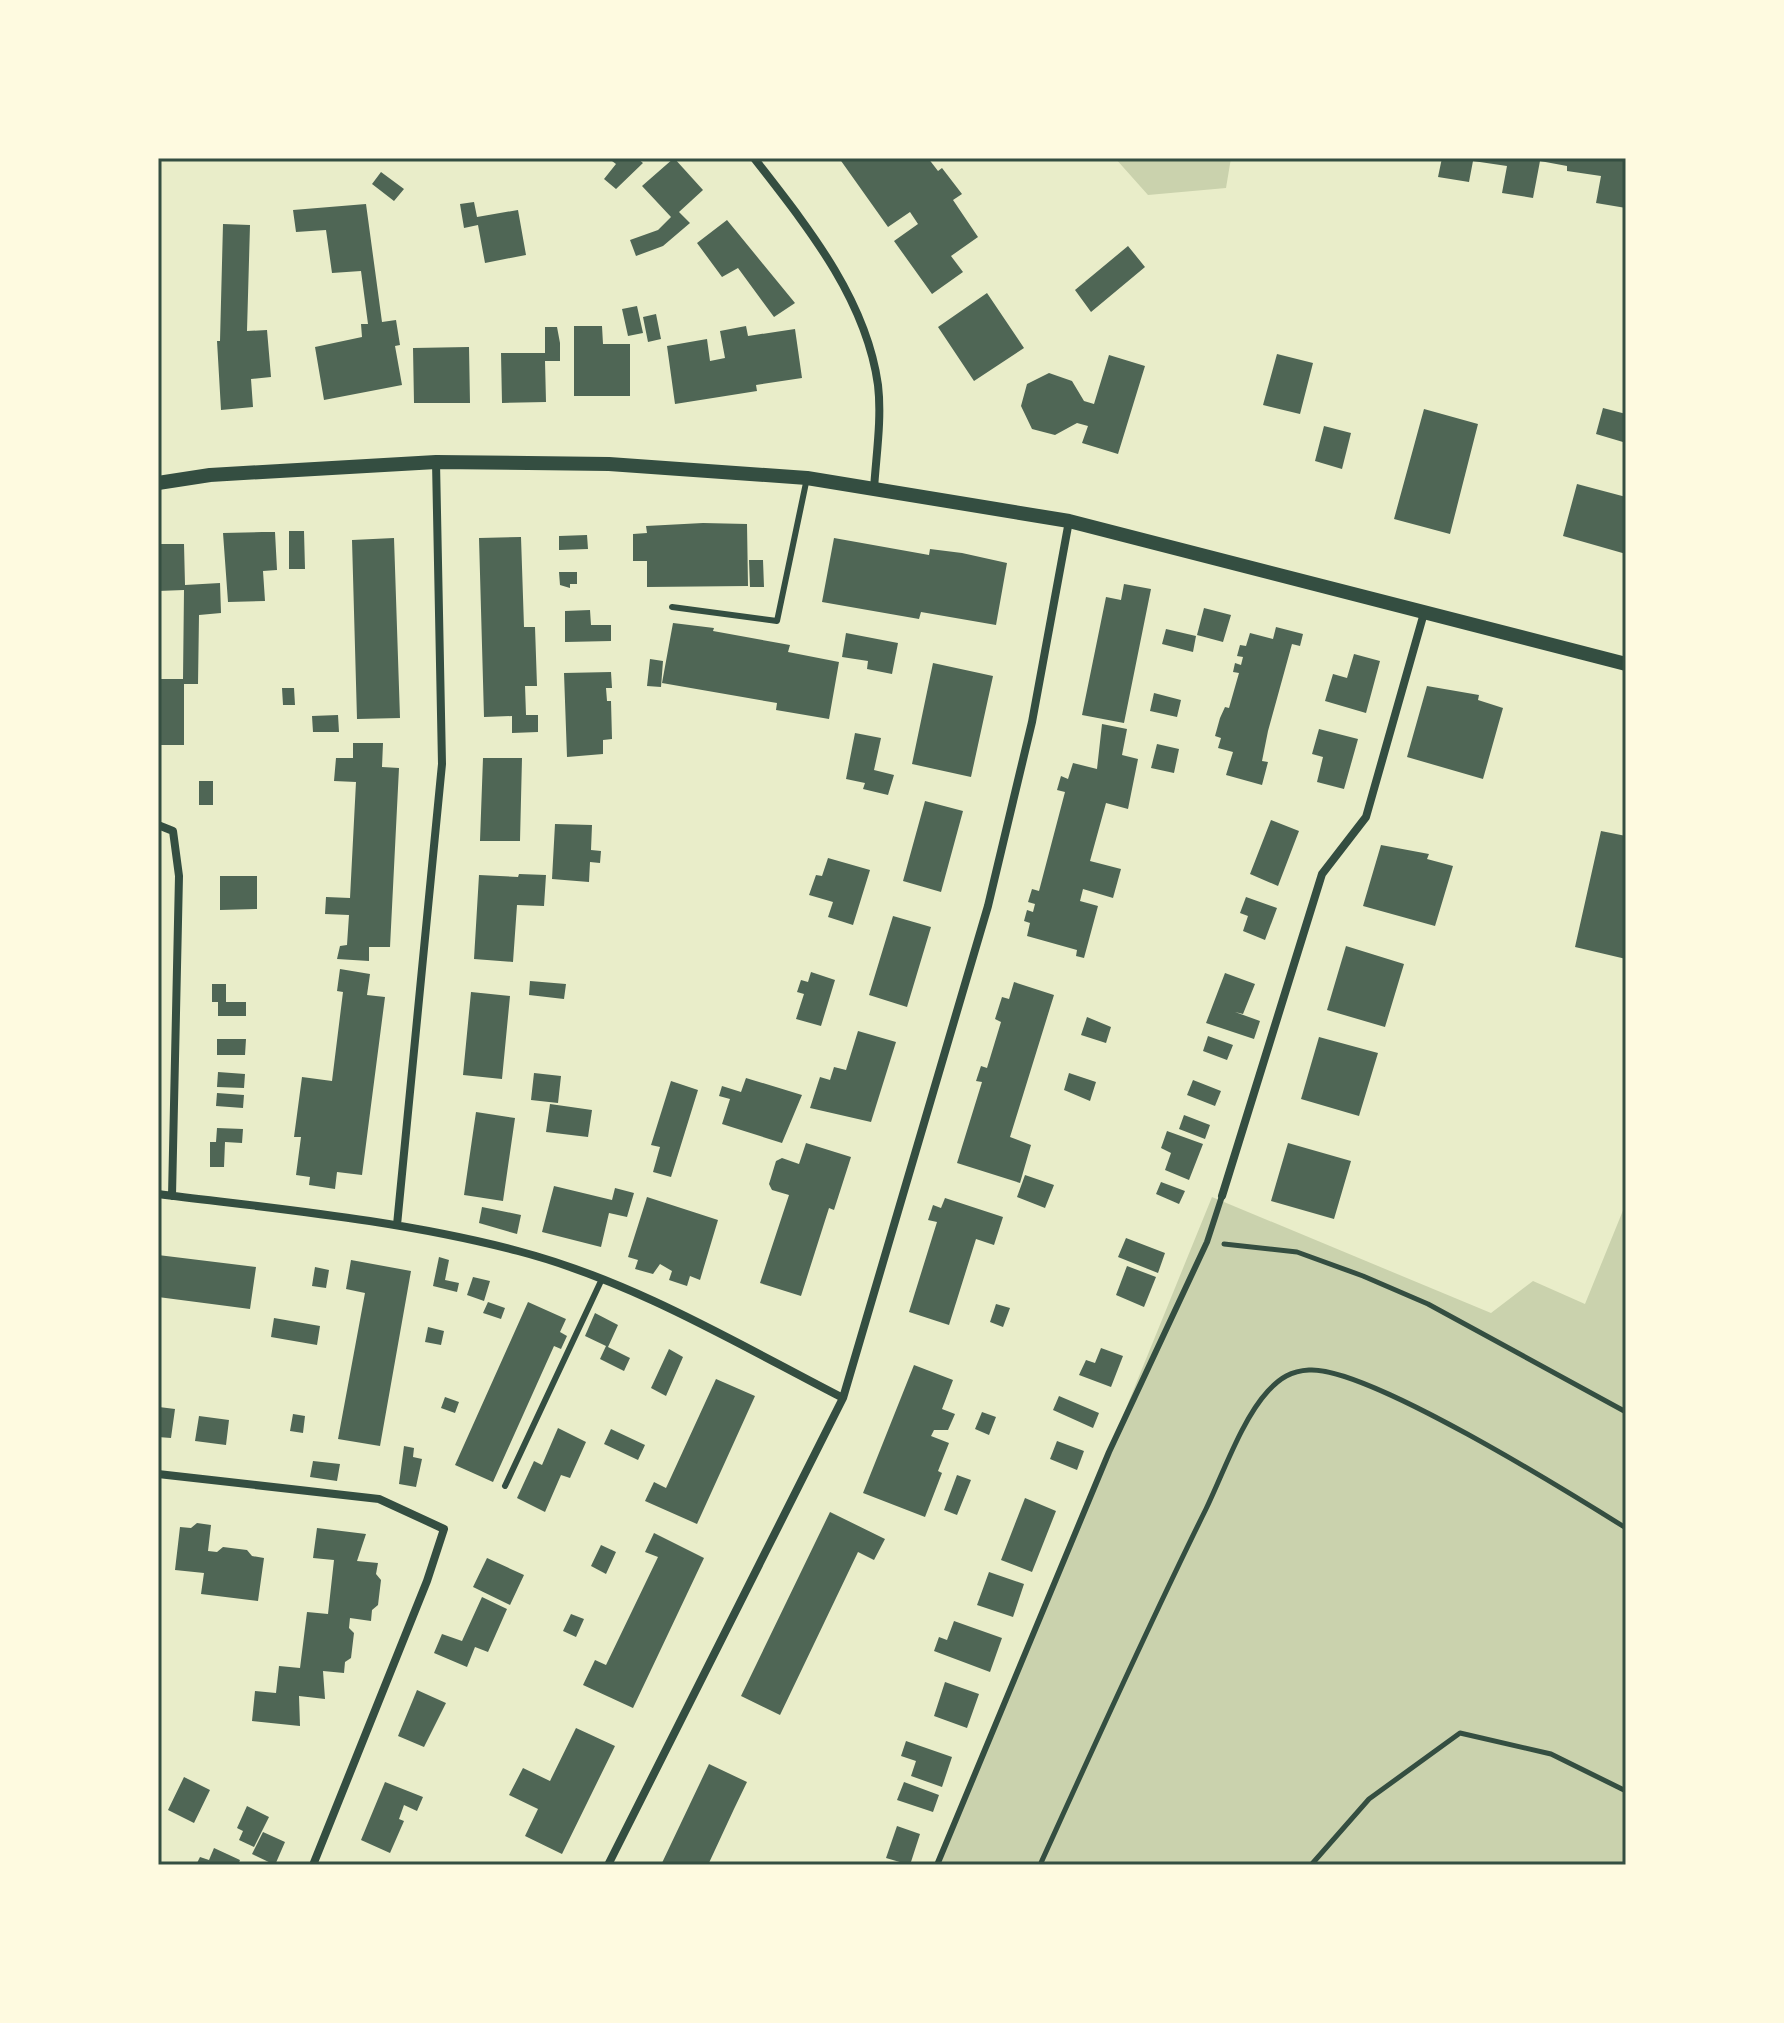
<svg xmlns="http://www.w3.org/2000/svg" width="1784" height="2023" font-family="'Public Sans',sans-serif">
	<style>
		.green { fill: #cad2ad }
		.building { fill: #4f6655 }
		.lines { fill: none; stroke-linecap: round; stroke-linejoin: round }
		.path { stroke: #344e41; stroke-width: 5 }
		.service { stroke: #344e41; stroke-width: 6 }
		.minor { stroke: #344e41; stroke-width: 8 }
		.tertiary { stroke: #344e41; stroke-width: 14 }
		.neatline { fill: none; stroke: #344e41; stroke-width: 3 }
	</style>
	<rect width="100%" height="100%" fill="#e9edc9"/>
	<path class="green" d="M1115 158H1231L1226 188 1148 195Z
		M1212 1197 1491 1313 1533 1281 1585 1304 1626 1203V1865H940Z"/>
	<path class="building" d="M608 158H637L643 163 616 189 604 179 616 164Z
		M674 158 703 190 679 212 690 223 663 246 636 256 630 240 658 230 671 217 642 186Z
		M839 158H928L938 171 942 168 962 194 953 200 978 237 951 256 963 272 932 294 894 241 918 224 910 212 888 227Z
		M1442 158H1626V208L1596 203 1601 176 1567 171V166L1540 161 1533 198 1502 193 1507 166 1473 161 1469 182 1438 177Z
		M381 172 404 189 394 201 372 184Z
		M474 202 477 217 518 210 526 255 485 263 478 225 464 228 460 204Z
		M366 204 382 322 396 320 400 345 395 346 402 385 324 400 315 347 362 337 361 324H368L361 271 332 273 326 230 296 232 293 210Z
		M727 220 795 303 774 317 738 268 722 277 697 243Z
		M223 224 250 225 247 331 267 330 271 377 251 379 253 407 221 410 217 341H220Z
		M1128 246 1145 267 1091 312 1075 290Z
		M987 293 1024 348 974 381 938 327Z
		M637 306 643 333 628 336 622 309Z
		M656 314 661 339 648 342 643 317Z
		M574 326H602L603 344H630V396H574Z
		M746 326 748 336 795 329 802 378 756 385 757 391 675 404 667 346 707 339 710 361 725 358 720 331Z
		M545 327H557L560 343V361H545L546 402 502 403 501 353H545Z
		M469 347 470 403H414L413 348Z
		M1277 354 1313 363 1300 414 1263 405Z
		M1109 355 1145 366 1118 454 1082 443 1088 426 1077 423 1055 435 1032 429 1021 406 1027 384 1049 373 1072 381 1084 401 1094 404Z
		M1603 408 1626 414 1623 442 1596 434Z
		M1424 409 1478 424 1450 534 1394 519Z
		M1324 426 1351 433 1342 469 1315 461Z
		M1577 484 1626 497V554L1563 536Z
		M703 523 747 524 748 586 647 587V561H633V534L647 533 646 526Z
		M289 531H304L305 569H289Z
		M262 532H275L277 570 263 571 265 601 228 602 223 533Z
		M587 535 588 549 559 550V536Z
		M521 537 524 627H535L537 686H525L526 715H538V732L512 733V716L484 717 479 538Z
		M394 538 400 718 357 719 352 540Z
		M834 538 929 555 930 549 962 553 1007 563 996 625 921 612 919 619 822 602Z
		M158 544H184L185 585 220 583 221 613 199 615 198 684H184V745H158V679H183L184 590 158 591Z
		M749 560H763L764 587H750Z
		M559 572H577V584H570V588L560 585Z
		M1124 584 1151 589 1124 723 1082 715 1106 597 1121 600Z
		M1204 608 1231 615 1223 642 1197 635Z
		M590 610 591 625H611V641L565 642V611Z
		M673 623 714 628 713 631 790 645 788 652 839 662 829 719 776 710 777 703 662 683Z
		M1276 627 1303 634 1300 646 1292 644 1268 731 1262 761 1268 762 1262 785 1226 775 1233 752 1218 748 1221 738 1215 736 1220 718 1225 707 1229 708 1239 673 1233 672 1235 663 1241 665 1243 657 1237 656 1240 645 1246 646 1250 633 1273 639Z
		M1166 629 1196 636 1193 652 1162 644Z
		M846 633 898 643 892 674 867 669 868 661 842 657Z
		M1354 654 1380 661 1366 713 1325 701 1333 674 1347 678Z
		M650 659 663 661 661 687 647 686Z
		M933 663 993 676 971 777 912 764Z
		M611 672 612 688H606L607 701H611L612 739 603 740V754L567 757 564 673Z
		M1427 686 1479 695 1478 700 1503 708 1483 779 1407 757Z
		M282 688H294L295 705H283Z
		M1154 693 1181 700 1177 717 1150 711Z
		M338 715 339 732H313L312 716Z
		M1102 724 1127 729 1122 755 1138 759 1128 809 1106 803 1090 861 1121 869 1113 898 1083 889 1080 901 1098 906 1084 958 1076 956 1077 950 1027 936 1030 923 1024 921 1027 910 1033 912 1035 904 1028 902 1032 889 1039 891 1065 792 1057 790 1061 776 1068 779 1073 763 1097 769Z
		M1319 729 1358 739 1344 789 1317 782 1323 757 1312 754Z
		M855 733 881 738 874 770 894 775 888 795 863 789 865 783 846 779Z
		M353 743H383L382 767 399 768 390 947H369V961L337 959 340 946 347 945 349 915 325 914 326 897 350 898 356 782 334 781 336 758H353Z
		M1157 744 1179 749 1174 773 1151 768Z
		M483 758H522L520 841H480Z
		M199 781H213V805H199Z
		M925 801 963 811 941 892 903 881Z
		M1271 820 1299 831 1278 886 1250 874Z
		M555 824 592 825 591 850 601 851 600 863 590 862 589 882 552 879Z
		M1601 831 1626 836V959L1575 947Z
		M1381 845 1429 854 1427 859 1453 866 1435 926 1363 906Z
		M828 858 870 870 853 925 828 917 833 902 809 895 816 875 822 876Z
		M519 874 546 875 544 906 517 905 513 962 474 959 479 875 518 877Z
		M220 876H257V909L220 910Z
		M1246 897 1277 908 1265 940 1243 931 1248 916 1240 913Z
		M893 916 931 927 907 1007 869 995Z
		M1346 946 1404 964 1385 1027 1327 1010Z
		M340 969 370 974 367 995 385 997 362 1175 337 1172 335 1189 309 1185 310 1177 296 1175 301 1137H294L302 1077 332 1081 343 992 337 991Z
		M811 972 835 980 821 1026 796 1019 804 994 797 992 801 980 808 982Z
		M1225 973 1255 984 1243 1014 1235 1012 1260 1021 1254 1039 1206 1023Z
		M530 981 566 984 564 999 529 995Z
		M1014 982 1054 995 1010 1137 1031 1145 1020 1183 957 1163 982 1082 976 1081 981 1066 987 1068 1001 1022 995 1019 1002 997 1009 999Z
		M212 984H226V1002H246V1016H218V1002H212Z
		M471 992 510 996 502 1079 463 1075Z
		M1087 1017 1111 1027 1106 1043 1081 1035Z
		M858 1031 896 1042 871 1122 810 1108 820 1077 830 1080 834 1067 846 1070Z
		M1208 1036 1233 1045 1227 1060 1203 1051Z
		M1319 1037 1378 1053 1359 1116 1301 1099Z
		M217 1039H246L245 1055H217Z
		M218 1072 245 1074 244 1088 217 1087Z
		M534 1073 561 1076 558 1103 531 1100Z
		M1069 1073 1096 1082 1090 1101 1064 1090Z
		M746 1078 802 1095 782 1143 722 1124 730 1099 719 1096 722 1086 741 1092Z
		M1193 1080 1221 1091 1215 1106 1187 1095Z
		M671 1081 698 1090 671 1177 653 1172 660 1147 651 1145Z
		M217 1093 244 1095 243 1108 216 1106Z
		M550 1104 592 1110 588 1137 546 1132Z
		M476 1112 515 1118 503 1201 464 1195Z
		M1184 1115 1210 1125 1205 1139 1179 1129Z
		M217 1128 243 1129 242 1143 225 1142 224 1167H210V1142H216Z
		M1167 1131 1203 1144 1189 1180 1165 1170 1171 1153 1161 1148Z
		M806 1143 851 1157 834 1210 829 1208 801 1296 760 1283 789 1195 772 1190 769 1184 776 1161 782 1158 799 1164Z
		M1288 1143 1351 1161 1334 1219 1271 1201Z
		M1025 1175 1054 1185 1045 1208 1017 1197Z
		M1161 1182 1185 1191 1179 1204 1156 1194Z
		M554 1186 612 1200 615 1188 634 1193 627 1217 609 1213 601 1247 542 1232Z
		M647 1197 718 1220 700 1280 690 1276 687 1286 669 1280 672 1271 660 1264 653 1274 635 1269 638 1260 628 1257Z
		M945 1198 1003 1217 994 1245 976 1239 949 1325 909 1312 937 1222 928 1220 933 1205 941 1208Z
		M482 1207 521 1215 517 1234 479 1223Z
		M1126 1238 1165 1253 1158 1273 1118 1257Z
		M158 1255 256 1267 250 1309 158 1297Z
		M439 1257 449 1260 445 1280 459 1283 457 1292 433 1286Z
		M351 1260 411 1271 380 1446 338 1439 365 1293 346 1289Z
		M1127 1266 1156 1277 1144 1307 1116 1295Z
		M315 1267 329 1270 326 1288 312 1286Z
		M473 1277 490 1281 484 1301 467 1295Z
		M488 1302 505 1308 501 1319 483 1313Z
		M528 1302 566 1319 560 1332 567 1336 561 1349 554 1346 493 1482 455 1465Z
		M996 1304 1010 1308 1003 1327 990 1322Z
		M595 1313 618 1325 608 1347 630 1358 624 1371 600 1359 606 1346 585 1336Z
		M274 1318 320 1326 317 1345 271 1337Z
		M428 1327 444 1331 441 1345 425 1342Z
		M1101 1348 1123 1356 1111 1387 1079 1375 1086 1360 1095 1363Z
		M669 1349 683 1357 666 1396 651 1388Z
		M914 1365 953 1380 942 1409 955 1414 948 1430H934L931 1436 949 1443 938 1471 942 1473 925 1517 863 1493Z
		M716 1379 755 1396 697 1524 645 1501 654 1482 666 1488Z
		M1059 1396 1099 1413 1093 1428 1053 1410Z
		M445 1397 459 1402 455 1413 441 1408Z
		M159 1407 175 1409 171 1438 158 1437Z
		M982 1412 996 1417 989 1435 975 1429Z
		M293 1414 305 1416 303 1433 290 1431Z
		M199 1416 229 1420 226 1445 195 1441Z
		M558 1428 586 1442 570 1478 561 1475 545 1512 517 1498 534 1461 542 1465Z
		M611 1429 645 1445 638 1460 604 1444Z
		M1057 1441 1084 1451 1077 1470 1050 1459Z
		M404 1446 414 1448 413 1457 422 1459 416 1487 399 1484Z
		M313 1461 340 1464 337 1481 310 1477Z
		M957 1475 971 1480 957 1515 944 1510Z
		M1025 1498 1056 1511 1032 1572 1001 1560Z
		M830 1512 885 1539 874 1560 858 1552 780 1715 741 1696Z
		M197 1523 211 1525 208 1551 217 1552 223 1547 247 1550 252 1556 264 1558 258 1601 201 1594 204 1573 175 1570 180 1527 191 1528Z
		M317 1528 366 1534 357 1561 378 1563 376 1574 381 1580 378 1605 372 1610 371 1621 350 1618 349 1628 354 1633 351 1658 345 1662 344 1673 323 1671 325 1699 299 1696 300 1726 252 1721 255 1691 276 1693 279 1666 300 1668 307 1612 328 1614 334 1560 313 1558Z
		M654 1533 704 1558 633 1708 583 1685 595 1660 606 1665 658 1557 645 1552Z
		M601 1545 616 1552 606 1574 591 1566Z
		M487 1558 524 1575 510 1605 473 1587Z
		M989 1572 1024 1584 1013 1617 977 1605Z
		M482 1597 507 1609 488 1652 475 1647 467 1667 434 1653 442 1634 462 1641Z
		M571 1614 584 1619 576 1637 563 1631Z
		M954 1621 1002 1638 990 1672 934 1651 939 1637 947 1640Z
		M945 1682 979 1694 967 1728 934 1716Z
		M417 1690 446 1703 424 1747 398 1736Z
		M576 1728 615 1746 562 1854 525 1836 538 1809 509 1795 523 1768 550 1781Z
		M906 1741 952 1757 942 1787 911 1776 916 1761 901 1756Z
		M709 1764 747 1782 734 1809 708 1865H661Z
		M184 1777 210 1790 194 1823 168 1810Z
		M385 1782 423 1797 417 1811 404 1805 399 1819 404 1821 390 1853 361 1840Z
		M904 1782 939 1795 933 1812 897 1800Z
		M247 1806 269 1817 254 1847 239 1840 243 1831 237 1828Z
		M897 1826 920 1834 910 1865 886 1858Z
		M263 1832 285 1842 275 1865 252 1854Z
		M214 1848 240 1860 238 1865H196L200 1857 209 1860Z"/>
	<g class="lines">
		<path class="path" d="M1224 1244 1297 1252 1363 1276 1428 1304 1626 1412
			M1040 1865C1094 1746 1148 1626 1206 1509 1223 1474 1242 1419 1268 1391 1280 1378 1291 1371 1309 1370 1366 1366 1570 1493 1626 1528
			M1311 1865 1369 1799 1460 1733 1551 1754 1626 1791"/>
		<path class="service" d="M672 607 777 621 807 478
			M1626 725V753
			M505 1486 601 1281
			M937 1865 1109 1452 1207 1242 1222 1196"/>
		<path class="minor" d="M754 158C806 225 866 298 878 385 882 419 876 456 874 489
			M158 825 173 831 179 876 172 1196
			M158 1194C278 1209 400 1220 518 1251 633 1281 738 1344 843 1398
			M1222 1196 1322 874 1366 817 1424 613
			M397 1225 442 764 436 462
			M158 1474 379 1499 444 1529 427 1581 313 1865
			M608 1865 843 1398 988 906 1032 722 1069 521"/>
		<path class="tertiary" d="M158 483 210 475 436 462 609 464 807 478 1069 521 1626 664"/>
	</g>
	<rect width="1784" height="2023" fill="none" stroke="#fefae0" stroke-width="320"/>
	<rect x="160" y="160" width="1464" height="1703" class="neatline"/>
</svg>
